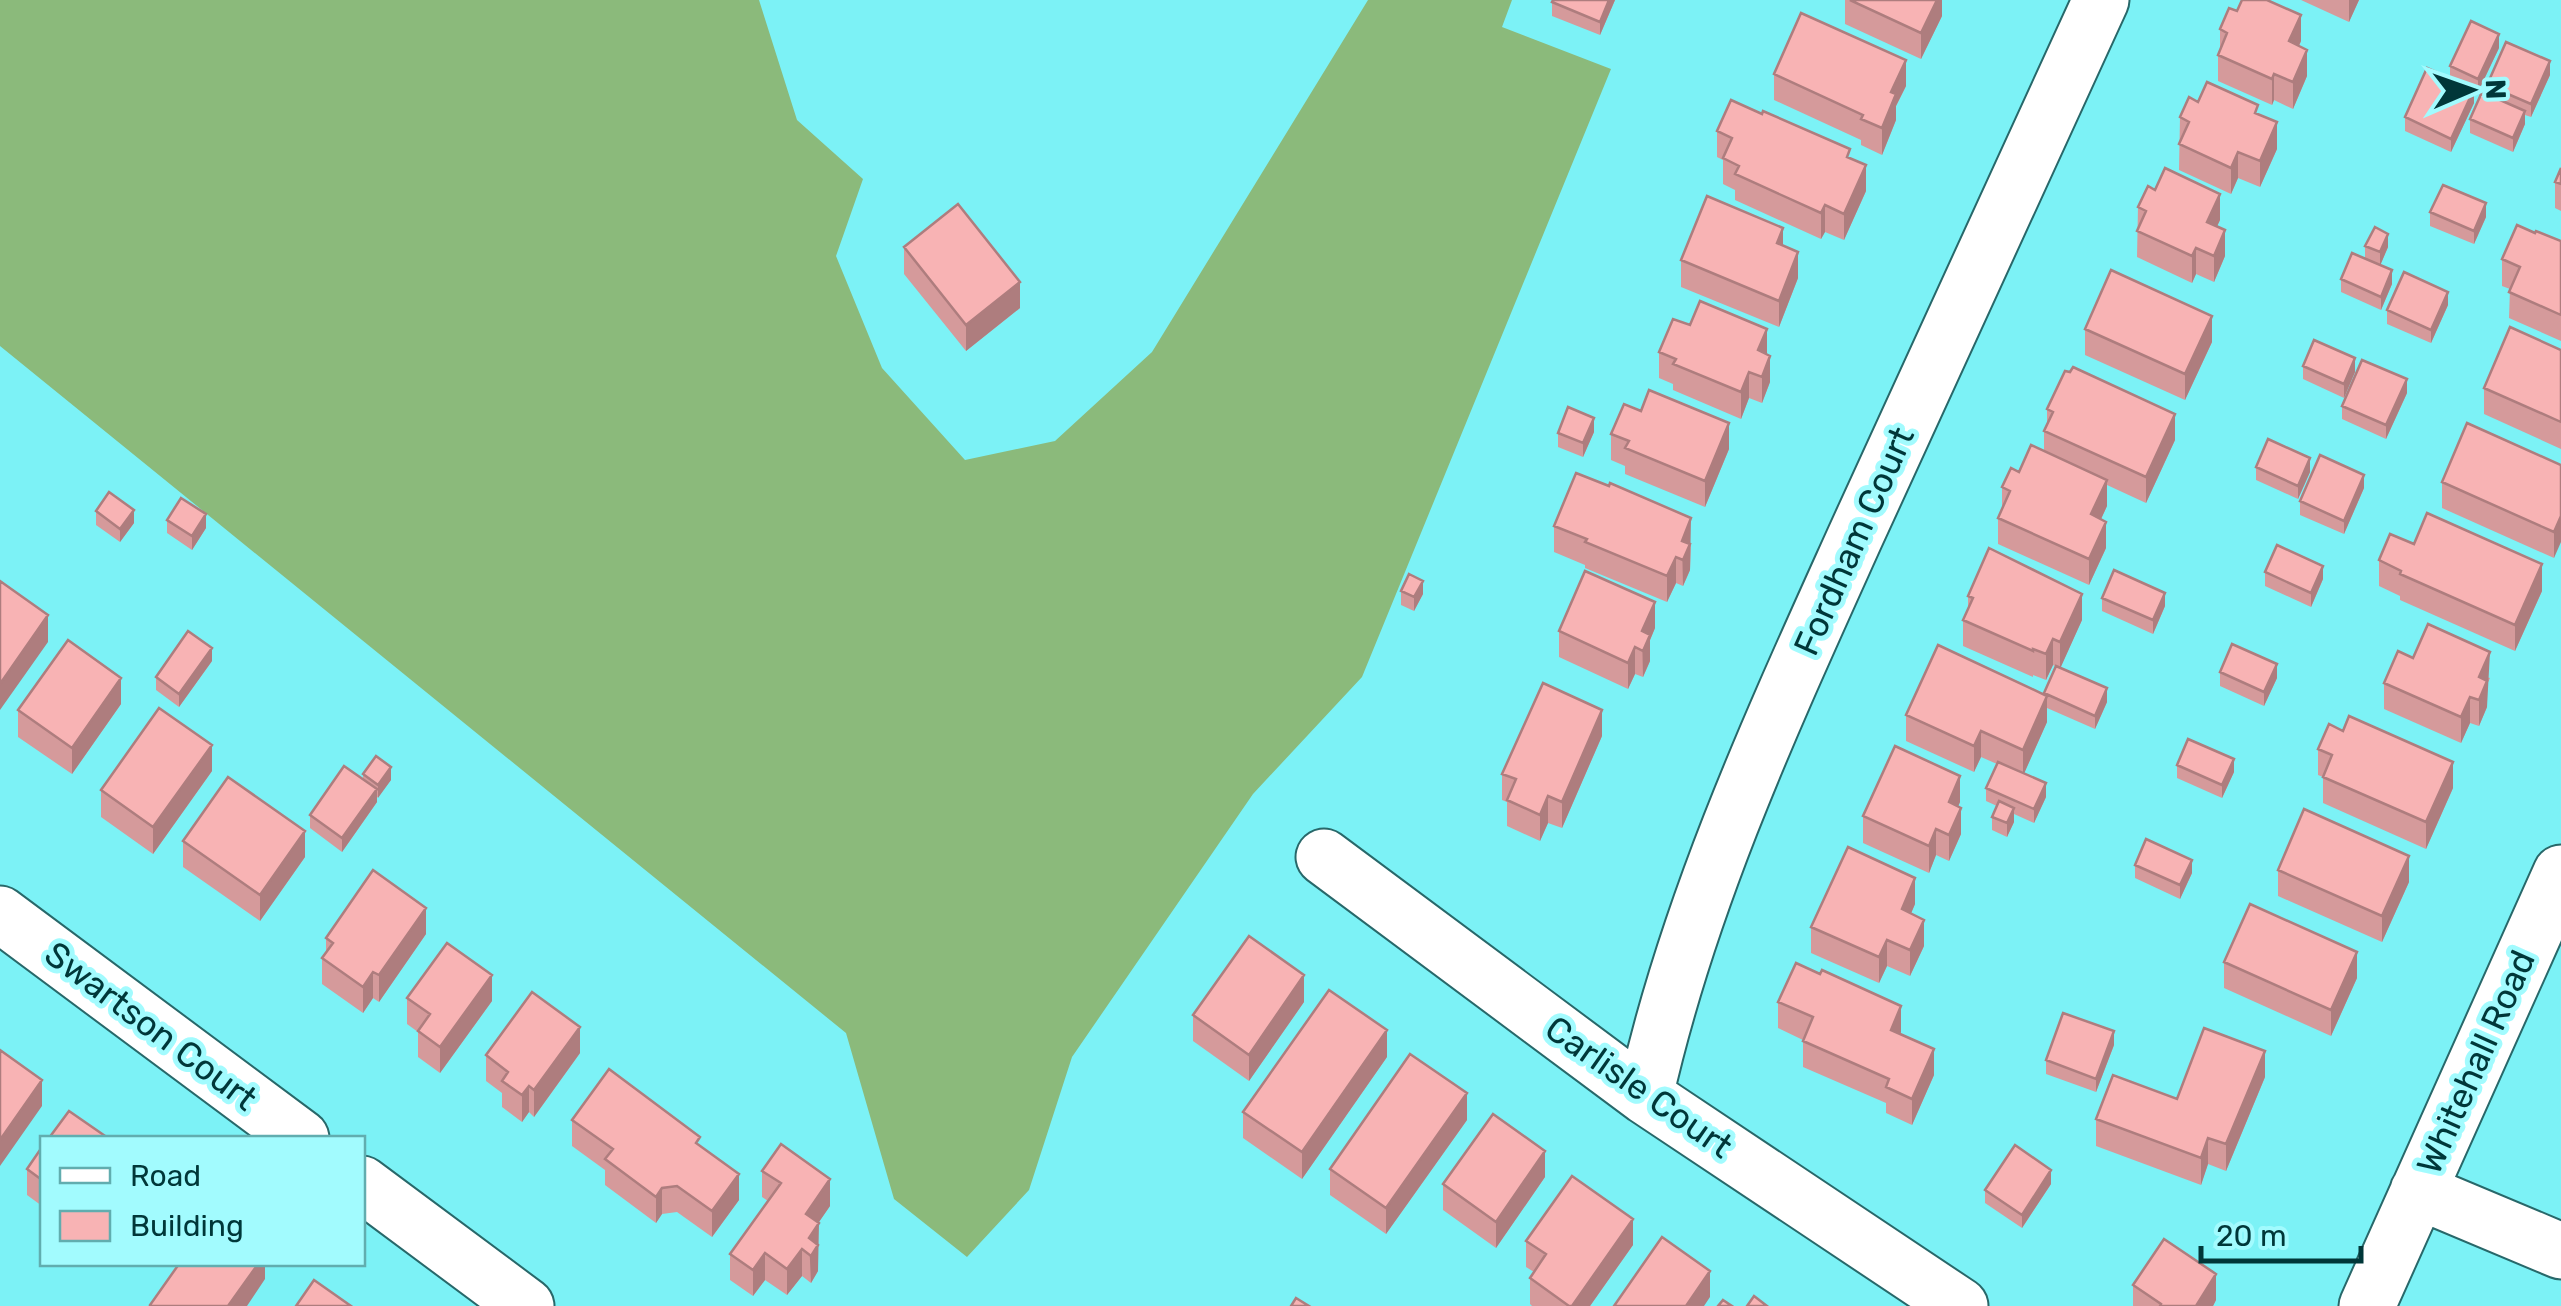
<svg xmlns="http://www.w3.org/2000/svg" width="2561" height="1306" font-family="Rubik,sans-serif">
	<style>
		.forest { fill: #8bba7b }
		.lines { fill: none; stroke-linecap: round; stroke-linejoin: round }
		.minor-casing { stroke: #28686a; stroke-width: 59 }
		.minor { stroke: #fff; stroke-width: 55 }
		.wall { fill: #d59a9b }
		.shaded-wall { fill: #ae7d7e }
		.building { fill: #f8b3b4; stroke: #ae7d7e; stroke-width: 2.5 }
		.labels { text-anchor: middle; dominant-baseline: central; stroke-width: 10; stroke-linejoin: round; paint-order: stroke }
		.street-label { font-size: 35px; fill: #003739; stroke: #a2fbfe }
	</style>
	<rect width="100%" height="100%" fill="#7cf2f6"/>
	<path class="forest" d="M0 0H759L797 120 863 179 836 256 882 368 965 460 1055 441 1152 352 1368 0H1512L1502 27 1611 69 1362 677 1253 794 1072 1057 1029 1190 967 1257 894 1199 846 1033 0 346Z"/>
	<g class="lines">
		<g class="minor-casing">
			<path id="minor" d="M1324 857 1645 1096 1960 1306
				M0 914 301 1138
				M1645 1096C1689 900 1773 719 1855 537 1937 358 2019 179 2101 0
				M362 1184 526 1306
				M2418 1191 2561 1251
				M2367 1306 2561 873"/>
		</g>
		<use href="#minor" class="minor"/>
	</g>
	<path class="wall" d="M1615 0 1600 35 1552 16V2Z
		M1845 0H1942V16L1921 59 1845 24Z
		M2301 0H2359L2349 22Z
		M2220 29 2301 41 2299 46 2307 76 2293 109 2274 100 2272 105 2218 81V55L2220 49Z
		M2499 48 2478 92 2474 90V103L2451 152 2405 131V117L2450 78V66Z
		M1774 74 1906 86 1896 106V120L1882 155 1861 145V140L1774 100Z
		M2550 75 2531 117 2525 115V124L2513 152 2470 133V119L2487 94V85Z
		M2198 102 2258 114 2277 149 2260 187 2238 178 2231 194 2179 170 2180 117Z
		M1717 131 1850 158 1866 191 1844 240 1825 232 1821 239 1735 200V190L1723 184V160L1717 157Z
		M2561 168V211L2555 208V182Z
		M2138 207 2220 220 2217 226 2225 256 2214 282 2196 274 2192 283 2137 257Z
		M2430 212 2486 217 2474 244 2430 226Z
		M2535 233 2561 241V341L2509 318 2510 289 2502 286V259Z
		M1783 246 1798 278 1779 327 1681 287V260Z
		M2365 246 2388 247 2380 265 2392 284 2381 310 2341 292V279L2365 259Z
		M904 247 1020 308 966 351 904 274Z
		M2448 305 2431 343 2387 324V310Z
		M2085 329 2212 342 2185 400 2085 355Z
		M2561 350V449L2484 414V388Z
		M1659 352 1767 355 1770 382 1762 403 1749 398 1741 419 1673 390V384L1659 378Z
		M2303 366 2355 372 2344 398 2303 379Z
		M2407 393 2386 439 2342 419V406Z
		M2047 409 2175 440 2146 503 2107 485V506L2101 519 2106 548 2089 585 1998 544V518L2002 510V487L2044 451V431L2047 424Z
		M1594 432 1583 457 1558 447V433Z
		M1611 434 1729 449 1705 507 1625 474V466L1611 460Z
		M2561 465 2554 558 2442 508V482Z
		M2256 467 2310 472 2298 499 2256 480Z
		M2364 488 2344 534 2300 515V501Z
		M96 511 134 523 120 542 96 525Z
		M167 520 206 528 192 550 167 533Z
		M1554 526 1691 544 1690 570 1683 586 1676 583 1667 602 1585 568V565L1554 552Z
		M2414 544 2542 591 2515 651 2400 600V596L2379 586V560Z
		M2265 572 2323 579 2311 607 2265 586Z
		M1401 591 1423 594 1414 611 1401 605Z
		M1968 596 2082 620 2060 668 2107 702 2095 729 2047 708V722L2024 773 2046 797 2034 823 2014 814V822L2007 837 1992 830V817L1997 806 1986 801V788L1997 764 1981 757 1974 772 1906 741V715L2044 694 2055 666 2053 665 2046 680 2033 675V677L1963 646V620L1968 608Z
		M2102 598 2165 606 2153 634 2102 611Z
		M1655 628 1650 640V661L1643 677 1635 674 1628 689 1559 657V631Z
		M2413 658 2490 678 2487 684V707L2479 726 2470 723 2461 743 2384 709V683Z
		M212 661 179 707 156 690V677Z
		M2220 672 2277 678 2264 706 2220 686Z
		M121 704 72 774 18 737V710Z
		M1602 736 1562 828 1548 823 1540 841 1507 826V802L1502 800V774Z
		M2318 749 2453 788 2426 849 2323 803V777L2318 775Z
		M2177 765 2234 772 2222 798 2177 778Z
		M212 771 153 854 101 817V790Z
		M363 774 391 780 377 798V802L342 852 310 828V815L363 779Z
		M1960 802 1958 806 1961 834 1949 861 1936 855 1929 873 1863 843V816Z
		M183 841 305 857 260 921 183 867Z
		M2135 865 2192 873 2180 899 2135 878Z
		M2278 870 2409 882 2382 942 2278 896Z
		M1915 904 1911 913 1924 946 1910 976 1887 966 1879 983 1811 953V927Z
		M426 934 379 1002 373 998 363 1013 322 984V958L326 952V938Z
		M2224 962 2357 978 2331 1036 2224 988Z
		M407 998 492 1001 440 1073 418 1057V1032L407 1024Z
		M1304 1002 1249 1081 1193 1041V1015Z
		M1778 1002 1901 1032 1900 1034 1934 1075 1912 1125 1886 1113V1103L1803 1067V1040L1778 1028Z
		M2114 1045 2096 1092 2046 1074V1060Z
		M580 1053 534 1117 529 1112 522 1122 502 1107V1093L486 1081V1055Z
		M1387 1057 1302 1179 1243 1138V1112Z
		M2265 1077 2226 1171 2208 1164 2201 1185 2096 1146V1119Z
		M572 1120 700 1146 739 1200 712 1237 677 1212 662 1214 656 1223 605 1185V1170L572 1146Z
		M1467 1120 1386 1234 1330 1195V1169Z
		M42 1147V1206L27 1195V1169Z
		M762 1171 830 1206 818 1223V1271L811 1283 802 1276 787 1295 765 1280 753 1296 730 1280V1254L768 1201 762 1197Z
		M1545 1177 1496 1248 1443 1210V1184Z
		M2051 1184 2022 1228 1985 1203V1190Z
		M1526 1241 1633 1245 1590 1306H1532L1530 1304V1278L1534 1272 1526 1267Z
		M2133 1285 2216 1300 2213 1306H2133Z"/>
	<path class="shaded-wall" d="M1609 0H1615L1600 35V22Z
		M1937 0H1942V16L1921 59V33Z
		M2349 0H2359L2349 22Z
		M2301 15V41L2289 67V41Z
		M2499 34V48L2478 92V79Z
		M2307 50V76L2293 109V82Z
		M1906 60V86L1896 106V120L1882 155V128L1891 92Z
		M2550 61V75L2531 117V104Z
		M2274 74V100L2272 105V79Z
		M2474 89V103L2451 152V139Z
		M2525 111V124L2513 152V138Z
		M2277 122V149L2260 187V161Z
		M2238 152V178L2231 194V168Z
		M1866 165V191L1844 240V214Z
		M2220 194V220L2207 248V222Z
		M2486 203V217L2474 244V231Z
		M1825 205V232L1821 239V213Z
		M1783 228V254L1777 243Z
		M2225 230V256L2214 282V256Z
		M2388 234V247L2380 266V252Z
		M2196 248V274L2192 283V256Z
		M1798 252V278L1779 327V301Z
		M2392 270V284L2381 310V297Z
		M1020 282V308L966 351V325Z
		M2448 292V305L2431 343V330Z
		M2212 316V342L2185 400V374Z
		M1767 329V355L1758 377V350Z
		M1770 356V382L1762 403V377Z
		M2355 358V372L2344 398V384Z
		M1749 372V398L1741 419V392Z
		M2407 379V393L2386 439V425Z
		M2175 414V440L2146 503V477Z
		M1594 418V432L1583 457V443Z
		M1729 423V449L1705 507V481Z
		M2310 458V472L2298 499V486Z
		M2364 475V488L2344 534V521Z
		M2107 480V506L2091 541V514Z
		M134 510V523L120 542V529Z
		M206 514V528L192 550V536Z
		M2561 516V542L2554 558V532Z
		M1691 518 1690 570 1683 586 1682 541Z
		M2106 522V548L2089 585V559Z
		M1676 557V583L1667 602V576Z
		M2542 564V591L2515 651V625Z
		M2323 566V579L2311 607V593Z
		M1423 581V594L1414 611V597Z
		M2165 593V606L2153 634V620Z
		M2082 594V620L2060 669V642Z
		M1655 602V628L1650 640V661L1643 677 1642 631Z
		M48 615V642L0 710V684Z
		M2053 639V665L2046 680V654Z
		M1635 647V674L1628 689V663Z
		M212 648V661L179 707V694Z
		M2490 652 2487 707 2479 726V677Z
		M2277 664V678L2264 706V692Z
		M121 678V704L72 774V748Z
		M2107 688V702L2095 729V716Z
		M2047 696V722L2023 776V750Z
		M2470 697V723L2461 743V717Z
		M1602 710V736L1562 828V802Z
		M1981 731V757L1974 772V746Z
		M212 745V771L153 854V827Z
		M2234 759V772L2222 798V785Z
		M2453 762V788L2426 849V822Z
		M391 767V780L378 798V785Z
		M1960 776V802L1949 828V802Z
		M2046 783V797L2034 823V809Z
		M377 789V802L342 852V838Z
		M1548 796V823L1540 841V815Z
		M1961 808V834L1949 861V835Z
		M2014 808V822L2007 837V823Z
		M1936 829V855L1929 873V846Z
		M305 831V857L260 921V895Z
		M2409 856V882L2382 942V916Z
		M2192 860V873L2180 899V885Z
		M1915 878V904L1902 935V909Z
		M426 908V934L379 1002V975Z
		M1924 920V946L1910 976V950Z
		M1887 940V966L1879 983V957Z
		M2357 952V978L2331 1036V1010Z
		M373 972V998L363 1013V987Z
		M492 975V1001L440 1073V1047Z
		M1304 975V1002L1249 1081V1055Z
		M1901 1006V1032L1891 1056V1030Z
		M580 1027V1053L534 1117V1090Z
		M1387 1030V1057L1302 1179V1152Z
		M2114 1031V1045L2096 1092V1079Z
		M1934 1049V1075L1912 1125V1099Z
		M2265 1051V1077L2226 1171V1144Z
		M42 1080V1106L0 1166V1140Z
		M529 1086V1112L522 1122V1095Z
		M1467 1093V1120L1386 1234V1208Z
		M2208 1138V1164L2201 1185V1158Z
		M1545 1151V1177L1496 1248V1222Z
		M2051 1170V1184L2022 1228V1215Z
		M739 1174V1200L712 1237V1211Z
		M830 1179V1206L806 1241V1214Z
		M662 1188V1214L656 1223V1197Z
		M1633 1219V1245L1590 1306H1572Z
		M819 1223 818 1271 811 1283 809 1238Z
		M802 1249V1276L787 1295V1269Z
		M765 1253V1280L753 1296V1270Z
		M258 1264H265V1279L247 1306H228Z
		M1710 1271V1297L1704 1306H1686Z
		M2216 1274V1300L2213 1306H2196Z"/>
	<path class="building" d="M1553 0H1609L1600 22 1552 2Z
		M1850 0H1937L1921 33Z
		M2242 0H2267L2301 15 2289 41 2307 50 2293 82 2274 74 2272 79 2218 55 2227 33 2220 29 2229 8 2237 11Z
		M1801 13 1906 60 1891 92 1896 94 1882 128 1861 119 1863 115 1774 74Z
		M2471 21 2499 34 2478 79 2450 66Z
		M2506 42 2550 61 2531 104 2487 85Z
		M2427 68 2474 89 2451 139 2405 117Z
		M2207 82 2258 105 2255 113 2277 122 2260 161 2238 152 2231 168 2179 144 2189 122 2180 117 2189 97 2198 102Z
		M2482 92 2525 111 2513 138 2470 119Z
		M1731 100 1762 114 1763 111 1850 149 1847 157 1866 165 1844 214 1825 205 1821 213 1735 174 1739 166 1723 158 1732 138 1717 131Z
		M2165 168 2220 194 2207 222 2225 230 2214 256 2196 248 2192 256 2137 231 2146 211 2138 207 2148 186 2155 190Z
		M2561 168V184L2555 182Z
		M2443 185 2486 203 2474 231 2430 212Z
		M1707 196 1783 228 1777 243 1798 252 1779 301 1681 260Z
		M958 204 1020 282 966 325 904 247Z
		M2517 225 2535 233 2536 231 2561 241V315L2509 292 2520 267 2502 259Z
		M2375 227 2388 234 2380 252 2365 246Z
		M2352 253 2392 270 2381 297 2341 279Z
		M2111 270 2212 316 2185 374 2085 329Z
		M2404 272 2448 292 2431 330 2387 310Z
		M1700 301 1767 329 1758 350 1770 356 1762 377 1749 372 1741 392 1673 364 1676 359 1659 352 1673 319 1690 325Z
		M2510 327 2561 350V422L2484 388Z
		M2314 340 2355 358 2344 384 2303 366Z
		M2362 360 2407 379 2386 425 2342 406Z
		M2073 367 2175 414 2146 477 2044 431 2053 412 2047 409 2065 371 2070 372Z
		M1649 390 1729 423 1705 481 1625 448 1629 441 1611 434 1624 404 1641 411Z
		M1568 407 1594 418 1583 443 1558 433Z
		M2467 423 2561 465V516L2554 532 2442 482Z
		M2268 439 2310 458 2298 486 2256 467Z
		M2031 445 2107 480 2091 514 2106 522 2089 559 1998 518 2010 491 2002 487 2011 468 2019 472Z
		M2320 455 2364 475 2344 521 2300 501Z
		M1576 473 1609 486 1610 483 1691 518 1682 541 1690 544 1683 560 1676 557 1667 576 1585 542 1587 539 1554 526Z
		M109 492 134 510 120 529 96 511Z
		M181 498 206 514 192 536 167 520Z
		M2427 513 2542 564 2515 625 2400 574 2401 571 2379 560 2390 534 2414 544Z
		M2277 545 2323 566 2311 593 2265 572Z
		M1989 548 2082 594 2060 642 2053 639 2046 654 2033 649V651L1963 620 1973 598 1968 596Z
		M2114 570 2165 593 2153 620 2102 598Z
		M1585 571 1655 602 1642 631 1650 635 1643 651 1635 647 1628 663 1559 631Z
		M1409 574 1423 581 1414 597 1401 591Z
		M0 581 48 615 0 684Z
		M2428 624 2490 652 2479 677 2487 681 2479 700 2470 697 2461 717 2384 683 2398 651 2413 658Z
		M188 631 212 648 179 694 156 677Z
		M68 640 121 678 72 748 18 710Z
		M2232 644 2277 664 2264 692 2220 672Z
		M1938 645 2047 696 2023 750 1981 731 1974 746 1906 715Z
		M2056 666 2107 688 2095 716 2044 693Z
		M1543 683 1602 710 1562 802 1548 796 1540 815 1507 800 1516 779 1502 774Z
		M159 708 212 745 153 827 101 790Z
		M2349 716 2453 762 2426 822 2323 777 2332 755 2318 749 2329 724 2343 731Z
		M2188 739 2234 759 2222 785 2177 765Z
		M1895 746 1960 776 1949 802 1961 808 1949 835 1936 829 1929 846 1863 816Z
		M376 756 391 767 378 785 363 774Z
		M1998 762 2046 783 2034 809 1986 788Z
		M344 766 377 789 342 838 310 815Z
		M228 777 305 831 260 895 183 841Z
		M1999 801 2014 808 2007 823 1992 817Z
		M2304 809 2409 856 2382 916 2278 870Z
		M2146 839 2192 860 2180 885 2135 865Z
		M1848 847 1915 878 1902 909 1924 920 1910 950 1887 940 1879 957 1811 927Z
		M373 870 426 908 379 975 373 972 363 987 322 958 333 943 326 938Z
		M2250 904 2357 952 2331 1010 2224 962Z
		M1249 936 1304 975 1249 1055 1193 1015Z
		M447 943 492 975 440 1047 418 1031 430 1014 407 998Z
		M1796 963 1820 974 1822 970 1901 1006 1891 1030 1934 1049 1912 1099 1886 1087 1889 1079 1803 1041 1813 1017 1778 1002Z
		M1329 990 1387 1030 1302 1152 1243 1112Z
		M532 992 580 1027 534 1090 529 1086 522 1095 502 1081 508 1072 486 1055Z
		M2063 1013 2114 1031 2096 1079 2046 1060Z
		M2204 1028 2265 1051 2226 1144 2208 1138 2201 1158 2096 1119 2113 1075 2177 1099Z
		M0 1050 42 1080 0 1140Z
		M1410 1054 1467 1093 1386 1208 1330 1169Z
		M609 1069 700 1137 696 1143 739 1174 712 1211 677 1186 662 1188 656 1197 605 1159 613 1149 572 1120Z
		M69 1111 108 1138H49Z
		M1493 1114 1545 1151 1496 1222 1443 1184Z
		M781 1144 830 1179 806 1214 819 1223 809 1238 818 1245 811 1256 802 1249 787 1269 765 1253 753 1270 730 1254 781 1183 762 1171Z
		M2015 1145 2051 1170 2022 1215 1985 1190Z
		M42 1147V1180L27 1169Z
		M1572 1176 1633 1219 1572 1306H1569L1530 1278 1546 1254 1526 1241Z
		M1662 1237 1710 1271 1686 1306H1614Z
		M2164 1239 2216 1274 2196 1306H2160L2161 1304 2133 1285Z
		M179 1264H258L228 1306H151L150 1305Z
		M314 1280 351 1306H296Z
		M1754 1296 1767 1306H1747Z
		M1296 1298 1309 1306H1291Z
		M1723 1300 1732 1306H1718Z"/>
	<g class="labels">
		<g class="street-label">
			<text transform="translate(1854 541) rotate(-66)">Fordham Court</text>
			<text transform="translate(151 1026) rotate(37)">Swartson Court</text>
			<text transform="translate(2476 1062) rotate(-66)">Whitehall Road</text>
			<text transform="translate(1639 1087) rotate(35)">Carlisle Court</text>
		</g>
	</g>
	<rect x="40" y="1136" width="325" height="130" fill="#a2fbfe" stroke="#61adaf" stroke-width="2.5"/>
	<rect x="60" y="1168" width="50" height="15" fill="#ffffff" stroke="#61adaf" stroke-width="2.5"/>
	<text x="130" y="1186" font-size="30" fill="#003739">Road</text>
	<rect x="60" y="1211" width="50" height="30" fill="#f8b3b4" stroke="#61adaf" stroke-width="2.5"/>
	<text x="130" y="1236" font-size="30" fill="#003739">Building</text>
	<g transform="translate(2471 90) rotate(88)" stroke="#a2fbfe" stroke-width="8" paint-order="stroke">
	<path d="M0-8L18 38L0 25L-18 38Z" fill="#003739"/>
	<text y="-15" font-size="28" font-weight="bold" text-anchor="middle" fill="#003739">N</text>
	</g>
	<path d="M2201 1246v15h160v-15" fill="none" stroke="#003739" stroke-width="5"/>
	<text x="2216" y="1246" font-size="30" fill="#003739" stroke="#a2fbfe" stroke-width="8" paint-order="stroke">20 m</text>
</svg>
